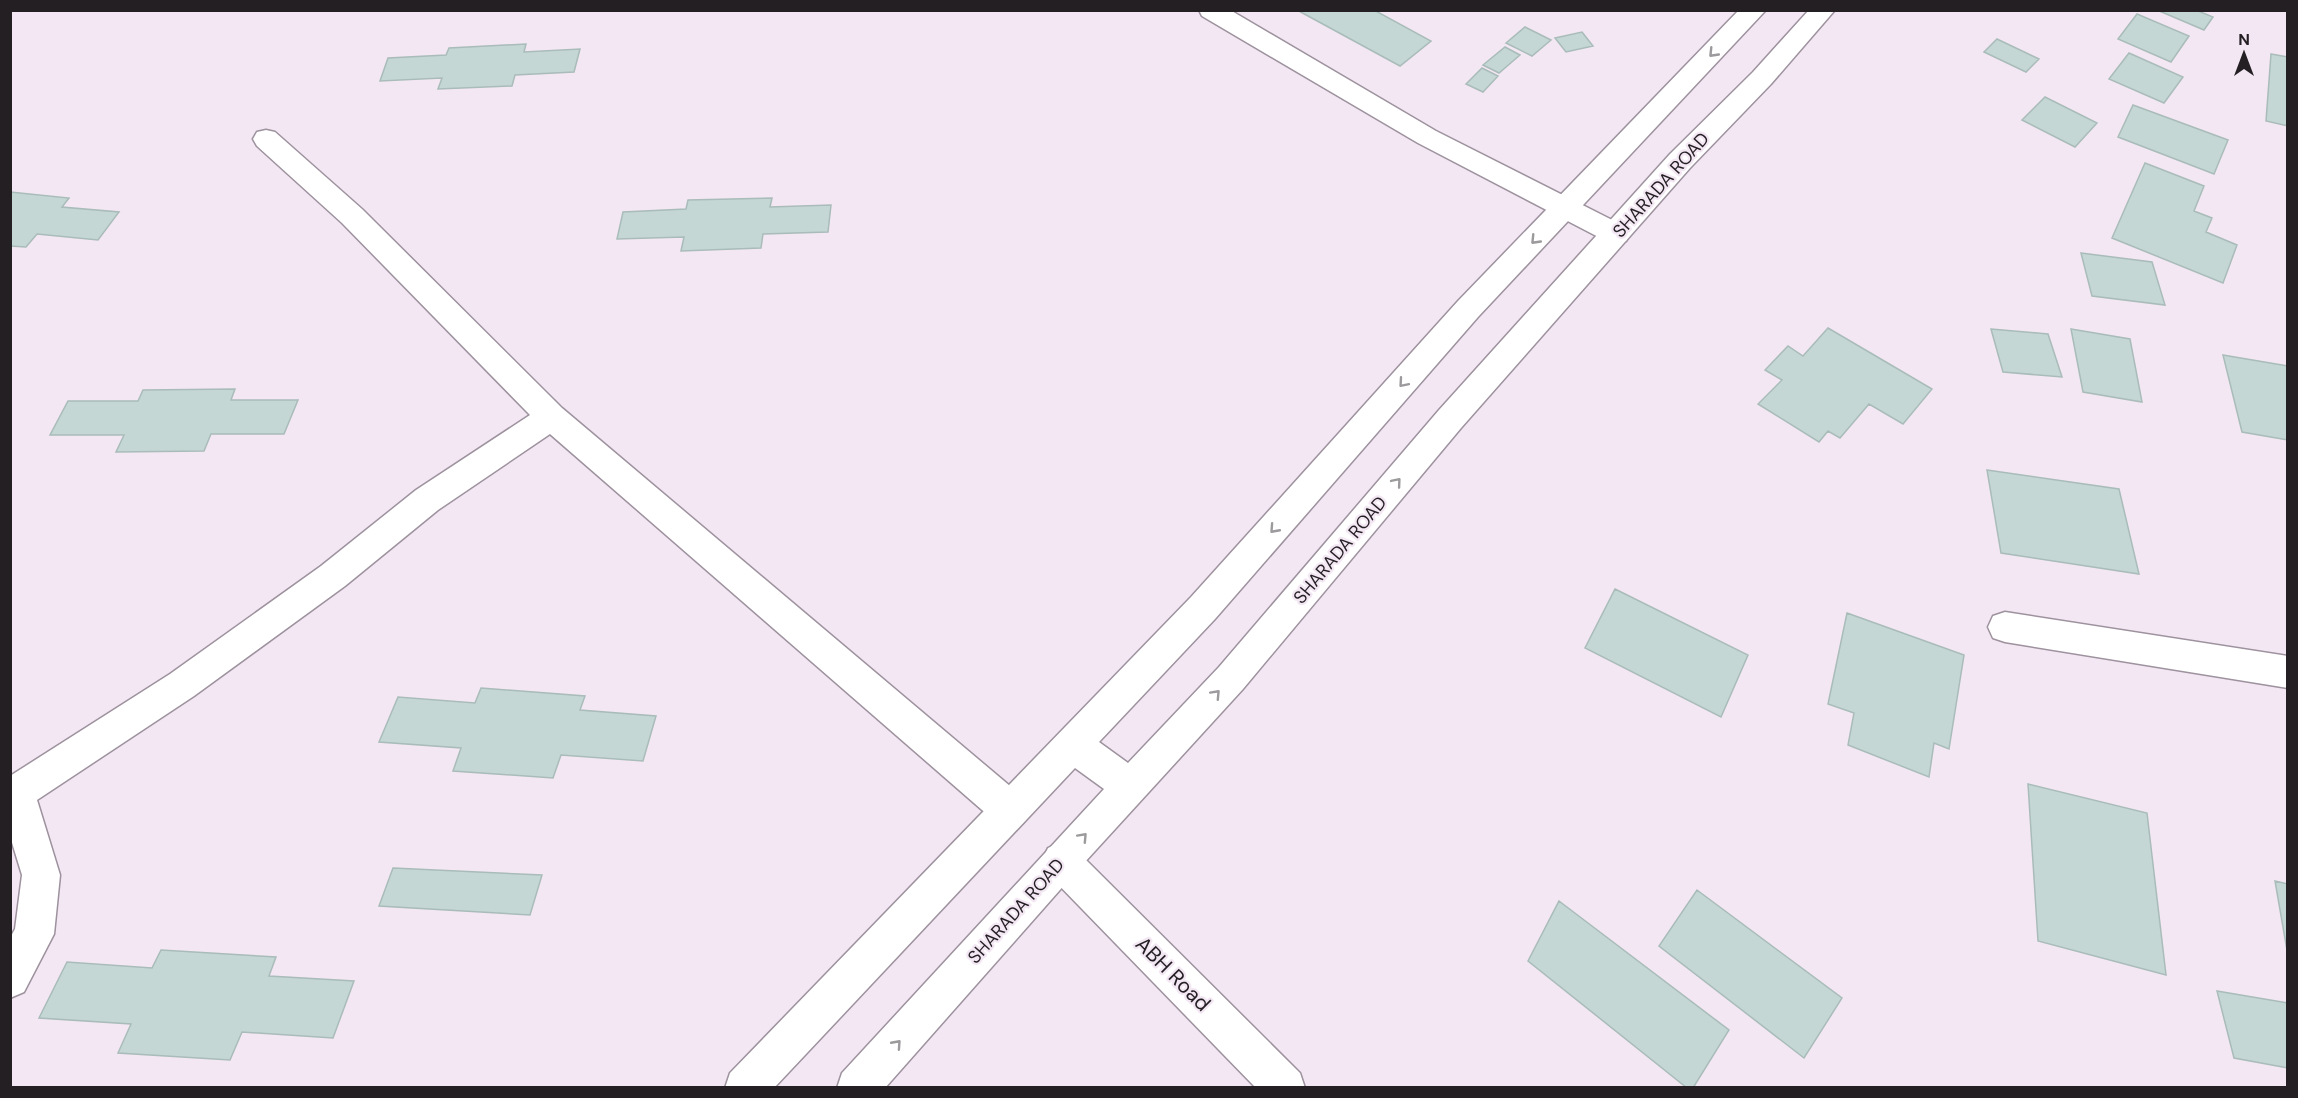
<svg xmlns="http://www.w3.org/2000/svg" width="2298" height="1098" font-family="'DM Sans',sans-serif">
	<style>
		.building { fill: #c4d7d4; stroke: #a9bcb9; stroke-width: 1.5 }
		.lines { fill: none; stroke-linecap: round; stroke-linejoin: round }
		.minor-casing { stroke: #9d929e; stroke-width: 3 }
		.primary-casing { stroke: #9d929e; stroke-width: 3 }
		.minor { fill: #fff; fill-rule: evenodd }
		.primary { fill: #fff; fill-rule: evenodd }
		.oneway { stroke: #9c9a9c }
		.labels { text-anchor: middle; dominant-baseline: central; stroke-width: 4.5; stroke-linejoin: round; paint-order: stroke }
		.street-label { font-size: 18px; fill: #231f23; stroke: #f3e7f4 }
		.near-street-label { font-size: 21px; fill: #231f23; stroke: #f3e7f4 }
	</style>
	<rect width="100%" height="100%" fill="#f3e7f4"/>
	<path class="building" d="M1297 10H1374L1431 41 1400 66Z
		M2157 10H2196L2213 17 2204 30Z
		M2137 14 2189 36 2171 62 2118 39Z
		M1525 27 1551 40 1532 56 1506 43Z
		M1582 32 1593 46 1566 52 1555 38Z
		M1997 39 2039 59 2026 72 1984 52Z
		M526 44 524 52 580 49 574 72 515 75 512 86 438 89 442 78 380 81 388 58 446 55 449 48Z
		M1505 47 1520 55 1499 73 1483 65Z
		M2129 53 2183 77 2164 103 2109 79Z
		M2271 54 2288 57V126L2266 121Z
		M1482 68 1498 76 1483 92 1466 84Z
		M2045 97 2097 123 2075 147 2022 120Z
		M2133 105 2228 140 2214 174 2118 137Z
		M2145 163 2204 186 2194 211 2212 218 2206 232 2237 245 2223 283 2112 238Z
		M10 192 69 198 62 207 119 212 98 240 37 234 26 247 10 246Z
		M772 198 770 207 831 205 828 232 763 234 761 248 681 251 684 237 617 239 623 212 686 209 688 200Z
		M2081 253 2152 262 2165 305 2092 296Z
		M1828 328 1932 389 1903 424 1869 404 1840 438 1828 431 1819 442 1758 404 1782 380 1765 370 1788 346 1803 356Z
		M1991 329 2048 334 2062 377 2003 372Z
		M2071 329 2130 339 2142 402 2083 392Z
		M2223 355 2288 366V440L2242 432Z
		M235 389 231 400H298L284 434H211L204 451 116 452 124 435H50L68 401H138L143 390Z
		M1987 470 2119 489 2139 574 2001 553Z
		M1615 589 1748 655 1721 717 1585 648Z
		M1847 613 1964 655 1949 749 1934 743 1929 777 1848 745 1854 713 1828 704Z
		M481 688 585 696 580 710 656 716 643 761 561 755 553 778 453 771 461 748 379 742 398 697 475 703Z
		M2028 784 2147 813 2166 975 2038 941Z
		M393 868 542 875 530 915 379 906Z
		M2275 881 2288 884V956Z
		M1697 890 1842 998 1804 1058 1659 946Z
		M1559 901 1729 1030 1693 1088H1687L1528 961Z
		M161 950 276 957 269 976 354 981 333 1038 242 1032 230 1060 118 1053 131 1024 39 1018 67 962 152 968Z
		M2217 991 2288 1003V1068L2234 1058Z"/>
	<g class="lines">
		<g class="minor-casing">
			<path id="minor" d="M1199 10H1230L1436 131 1626 227 1630 234 1626 241 1616 244 1606 241 1418 143 1202 16Z
				M266 130 275 132 362 209 562 408 1023 797 1029 810 1023 823 1010 828 997 823 550 434 438 510 345 586 194 696 37 800 60 875 54 934 24 992 10 998V938L15 929 22 875 10 836V776L170 674 321 566 416 490 530 415 342 223 257 146 253 139 257 132Z
				M2005 612 2288 656V688L2005 642 1993 638 1988 627 1993 616Z
				M1061 842 1074 848 1300 1073 1305 1088H1256L1048 874 1042 861 1048 848Z"/>
		</g>
		<g class="primary-casing">
			<path id="primary" d="M1739 10H1766L1478 317 1215 619 1099 742 1128 763 1219 667 1439 410 1670 154 1753 72 1809 10H1835L1771 84 1690 168 1461 428 1243 689 1074 874 885 1088H837L842 1073 1104 789 1075 768 774 1088H725L730 1073 1191 597 1458 301Z"/>
		</g>
		<use href="#minor" class="minor"/>
		<use href="#primary" class="primary"/>
	</g>
	<defs><path id="oneway-chevron" d="M-2-3.5L2.5 0L-2 3.5" fill="none" stroke-width="1.6" stroke-linecap="round" stroke-linejoin="round" transform="scale(1.5)"/></defs>
	<g class="oneway">
		<use href="#oneway-chevron" transform="translate(1713 53) rotate(134)"/>
		<use href="#oneway-chevron" transform="translate(1535 240) rotate(134)"/>
		<use href="#oneway-chevron" transform="translate(1403 383) rotate(131)"/>
		<use href="#oneway-chevron" transform="translate(1397 482) rotate(-50)"/>
		<use href="#oneway-chevron" transform="translate(1274 529) rotate(132)"/>
		<use href="#oneway-chevron" transform="translate(1216 694) rotate(-47)"/>
		<use href="#oneway-chevron" transform="translate(1083 837) rotate(-47)"/>
		<use href="#oneway-chevron" transform="translate(897 1044) rotate(-48)"/>
	</g>
	<g class="labels">
		<g class="street-label">
			<text transform="translate(1661 185) rotate(-48)">SHARADA ROAD</text>
			<text transform="translate(1340 550) rotate(-50)">SHARADA ROAD</text>
			<text transform="translate(1016 911) rotate(-48)">SHARADA ROAD</text>
		</g>
		<g class="near-street-label">
			<text transform="translate(1173 974) rotate(45)">ABH Road</text>
		</g>
	</g>
	<rect width="2298" height="1098" fill="none" stroke="#231f23" stroke-width="24"/>
	<g transform="translate(2244 54)" stroke="#f3e7f4" stroke-width="4.5" paint-order="stroke">
	<path d="M0-4.5L10 22L0 15L-10 22Z" fill="#231f23"/>
	<text y="-9" font-size="16" font-weight="bold" text-anchor="middle" fill="#231f23">N</text>
	</g>
</svg>
